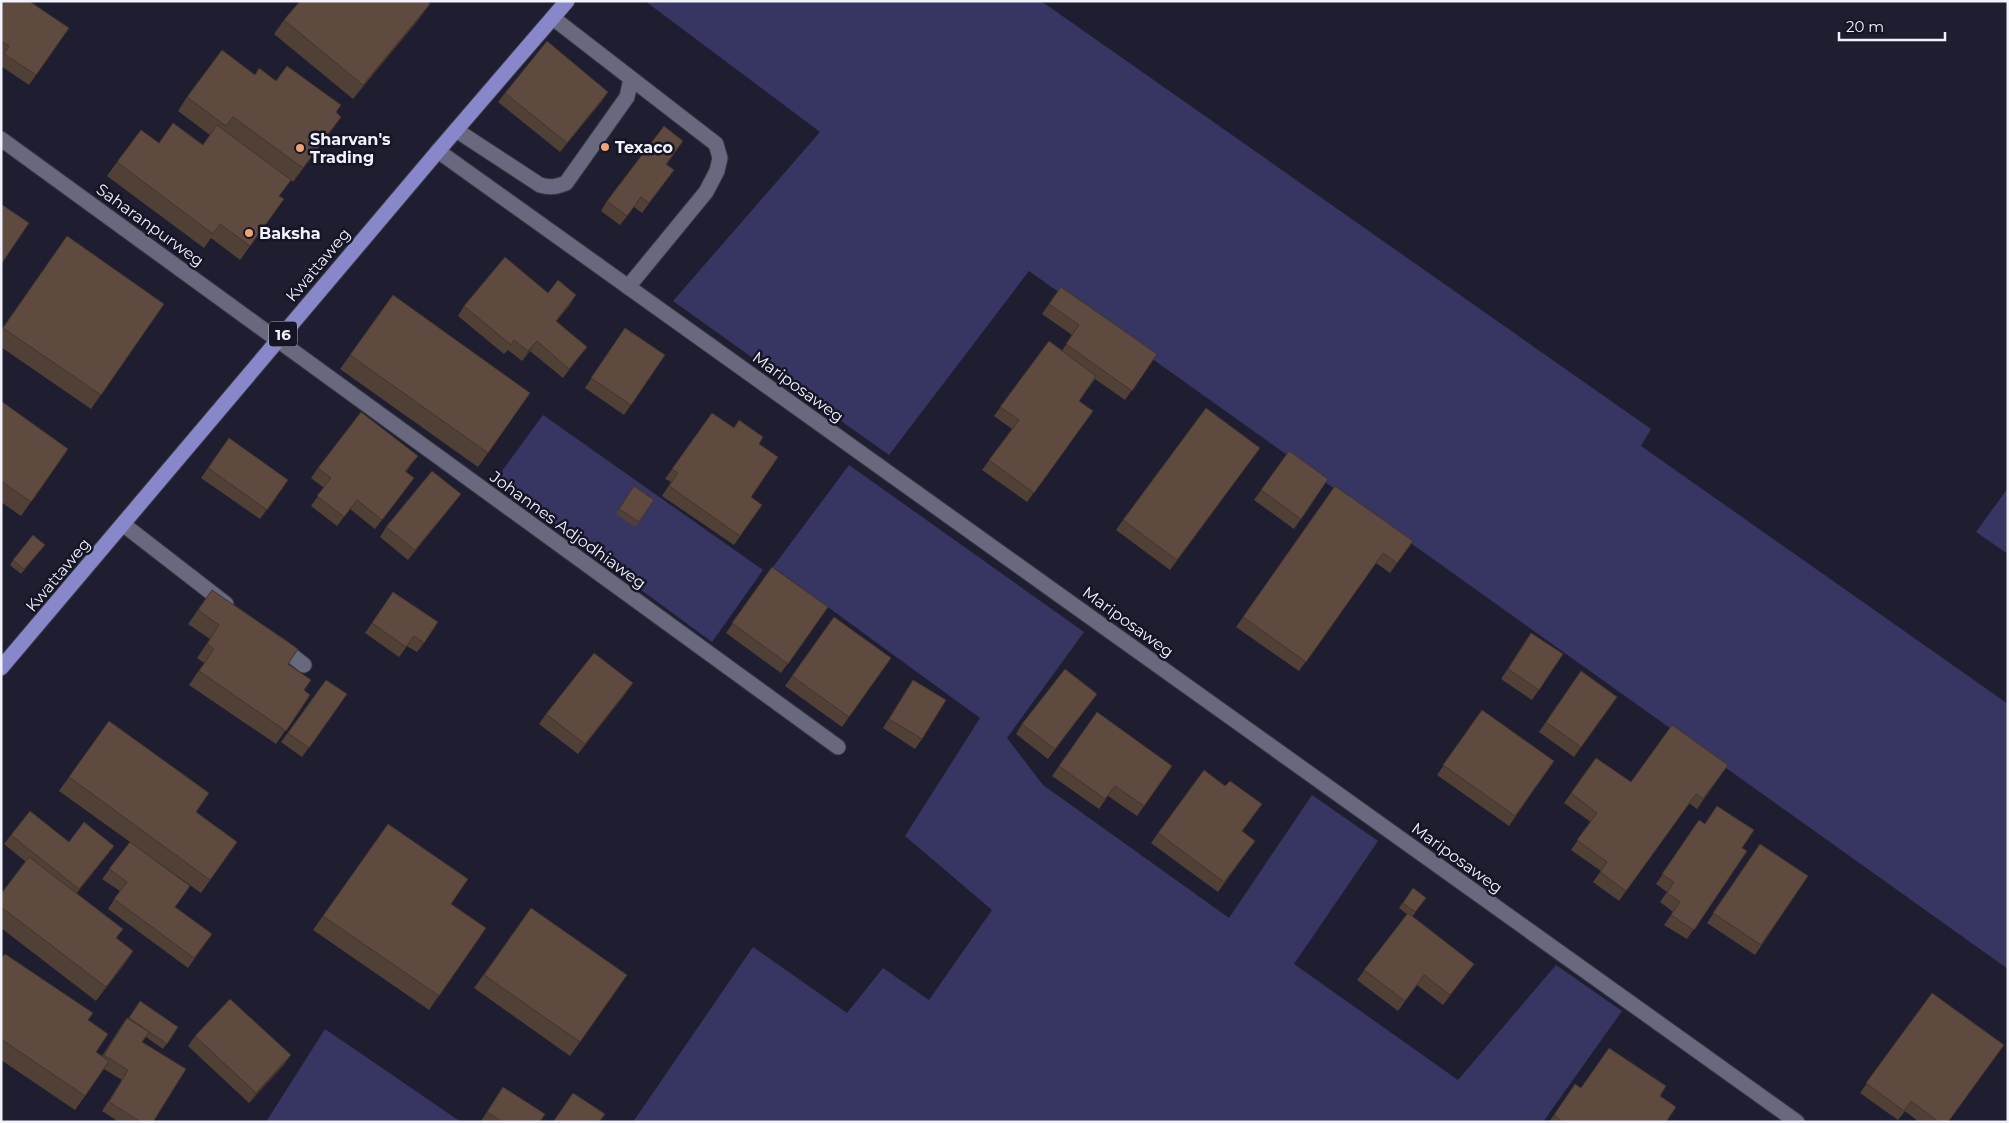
<svg xmlns="http://www.w3.org/2000/svg" width="2009" height="1123" font-family="Montserrat,sans-serif">
	<style>
		.green { fill: #373663 }
		.lines { fill: none; stroke-linecap: round; stroke-linejoin: round }
		.lane-casing { stroke: #373745; stroke-width: 17 }
		.street-casing { stroke: #373745; stroke-width: 17 }
		.primary-casing { stroke: #373745; stroke-width: 17 }
		.lane { stroke: #68697e; stroke-width: 15 }
		.street { stroke: #68697e; stroke-width: 15 }
		.primary { stroke: #8787ca; stroke-width: 15 }
		.wall { fill: #514036 }
		.shaded-wall { fill: #42342c }
		.building { fill: #5e4a3f; stroke: #42342c }
		.poi-dot { fill: #efa377; stroke: #151526; stroke-width: 2 }
		.labels { text-anchor: middle; dominant-baseline: central; stroke-width: 5; stroke-linejoin: round; paint-order: stroke }
		.shield { fill: #151526; stroke: #afb0bd; stroke-width: 1 }
		.shield-label { font-size: 15px; font-weight: bold; fill: #f1f2fe }
		.poi-label { font-size: 16px; font-weight: bold; fill: #f1f2fe; stroke: #151526; text-anchor: start }
		.street-label { font-size: 16px; fill: #f1f2fe; stroke: #151526 }
	</style>
	<rect width="100%" height="100%" fill="#1e1e30"/>
	<path class="green" d="M645 1H1041L1651 429 1641 446 2008 704V969L1029 271 889 455 673 301 820 132Z
		M543 415 763 570 712 642 494 482Z
		M849 465 1084 632 1007 738 1043 785 1229 918 1312 795 1378 841 1294 964 1458 1080 1556 965 1622 1011 1543 1122H633L753 947 847 1013 883 968 929 1000 992 910 905 836 980 718 773 567Z
		M2008 488V554L1976 532Z
		M325 1029 461 1122H266Z"/>
	<g class="lines">
		<g class="lane-casing">
			<path id="lane" d="M553 18 716 144 720 158 717 171 706 192 628 287
				M456 130 540 185C550 188 556 187 566 183L627 97 631 79
				M124 525 226 604
				M277 644 304 665"/>
		</g>
		<g class="street-casing">
			<path id="street" d="M1 139 838 747
				M438 151 1797 1122"/>
		</g>
		<g class="primary-casing">
			<path id="primary" d="M1 668 438 151 567 1"/>
		</g>
		<use href="#lane" class="lane"/>
		<use href="#street" class="street"/>
		<use href="#primary" class="primary"/>
	</g>
	<path class="wall" d="M1 1 69 28 29 85 1 66V57L2 56 1 55Z
		M420 18 353 99 274 34 284 20Z
		M255 75 276 81 336 113 341 117 293 182 291 180 279 196 274 213 240 260 211 238 204 248 107 176 117 162 159 143 203 145 210 135 178 111 187 97Z
		M608 92 602 101 560 152 498 102 505 93Z
		M683 141 667 164V179L642 213 634 207 620 225 601 211 607 201Z
		M67 236 164 304 91 409 1 347V330Z
		M1061 287 1157 354 1125 400 1095 379 1079 401 1093 411 1027 502 982 470 1012 429 994 416 1049 341 1062 351 1072 335 1042 314Z
		M548 293 570 305 556 321 580 356 563 378 530 351 522 361 508 350 504 354 458 316 464 306Z
		M393 295 530 393 478 467 340 369Z
		M625 328 665 355 624 415 585 388Z
		M1 401 68 449 21 516 1 502Z
		M712 413 759 444 751 497 762 505 734 545 662 496 671 482 665 479Z
		M229 438 288 480 260 519 201 478Z
		M1260 448 1170 570 1116 530 1123 520Z
		M1289 451 1328 479 1294 529 1254 500Z
		M411 465 406 472 407 488 375 529 350 509 337 526 311 506 324 488 311 478 318 468Z
		M634 486 654 500 635 527 616 514Z
		M1335 486 1413 541 1390 573 1376 563 1299 671 1236 627Z
		M454 503 408 560 380 537 386 527Z
		M45 545 21 574 10 565 13 560Z
		M772 567 828 607 781 673 726 633Z
		M212 590 288 664 304 690 310 695 276 744 189 685 204 663 197 658 210 639 188 624Z
		M393 592 424 643 417 652 407 646 399 657 365 633Z
		M834 617 891 658 842 727 785 686Z
		M1531 633 1563 654 1532 700 1501 679Z
		M1581 671 1617 697 1574 757 1539 732Z
		M326 680 347 694 302 757 281 742Z
		M913 680 922 739 915 749 883 728Z
		M626 693 578 754 539 724 546 714Z
		M1090 703 1048 759 1016 734 1022 724Z
		M1482 710 1554 761 1509 826 1437 775Z
		M1097 712 1172 766 1137 816 1108 796 1099 809 1052 776Z
		M109 721 196 812 237 842 201 893 145 853 175 908 212 934 188 968 108 909 120 891 102 879 130 842 59 791Z
		M1596 758 1631 782 1728 765 1697 809 1689 803 1619 901 1593 882 1601 871 1571 850 1591 822 1564 803Z
		M1717 806 1742 848 1747 851 1687 939 1664 925 1673 912 1660 902 1667 892 1656 884 1699 820 1705 824Z
		M388 824 451 904 486 928 429 1010 313 930Z
		M1242 832 1255 841 1218 892 1151 843 1158 833Z
		M11 835 69 842 114 846 107 855 77 893 117 938 133 951 96 1001 1 928V894L26 862 4 844Z
		M1760 844 1808 876 1755 955 1707 923Z
		M1413 888 1426 898 1412 917 1467 973 1443 1005 1417 985 1398 1011 1357 980 1407 914 1399 908Z
		M531 908 627 975 570 1056 474 988Z
		M1 959 88 1020 96 1052 102 1056 120 1028 127 1018 128 1019 140 1001 178 1027 163 1049 146 1037 142 1042 153 1122H119L102 1111 122 1080 104 1069 75 1110 1 1060Z
		M1932 993 1948 1122H1919L1905 1111 1898 1120 1860 1093Z
		M195 1036 284 1065 249 1103 188 1046Z
		M1575 1084 1581 1088 1660 1096 1666 1122H1549Z
		M503 1087 540 1122 481 1121Z"/>
	<path class="shaded-wall" d="M430 4 420 18 353 99 363 85Z
		M608 92 602 101 560 152 567 143Z
		M341 117 331 131 293 182 303 168Z
		M576 295 570 305 549 330 556 321Z
		M537 341 530 351 522 361 528 351Z
		M587 347 580 356 563 378 569 369Z
		M461 494 454 503 408 560 415 550Z
		M633 683 626 693 578 754 585 744Z
		M114 846 107 855 72 899 79 889Z
		M133 951 124 965 96 1001 106 987Z
		M291 1055 284 1065 249 1103 256 1093Z"/>
	<path class="building" d="M1 1H29L69 28 36 75 4 54 9 46 1 41Z
		M300 1H427L430 4 363 85 284 20Z
		M547 41 608 92 567 143 505 93Z
		M222 50 255 75 259 68 276 81 287 66 341 105 336 112 341 117 303 168 233 117 226 126 187 97Z
		M173 123 203 145 217 125 291 180 279 196 284 199 250 246 220 224 213 234 117 162 141 130 159 143Z
		M664 126 683 141 666 164 674 170 649 203 641 197 627 216 607 201Z
		M1 204 29 223 2 263H1Z
		M67 236 164 304 101 395 3 328Z
		M505 257 548 293 558 280 576 295 556 321 587 347 569 369 537 341 528 351 514 340 511 345 464 306Z
		M1061 287 1157 354 1132 391 1066 344 1079 325 1049 304Z
		M393 295 530 393 488 453 350 355Z
		M625 328 665 355 631 405 591 378Z
		M1049 341 1096 376 1079 401 1093 411 1034 493 989 460 1019 420 1000 407Z
		M1 401 68 449 31 502 1 481Z
		M1206 408 1260 448 1177 560 1123 520Z
		M361 412 418 456 405 471 414 478 382 520 357 500 344 517 317 496 331 478 318 468Z
		M712 413 734 428 739 420 763 437 759 444 778 457 751 497 762 505 740 536 669 486 678 473 672 469Z
		M229 438 288 480 267 510 208 468Z
		M1289 451 1328 479 1301 519 1261 490Z
		M432 471 461 494 415 550 386 527Z
		M634 486 654 500 639 522 619 509Z
		M1335 486 1413 541 1397 563 1383 553 1306 662 1243 617Z
		M33 535 45 545 24 569 13 560Z
		M772 567 828 607 788 664 732 623Z
		M212 590 298 649 288 664 311 680 304 690 310 695 286 731 199 671 214 649 207 644 219 625 198 610Z
		M393 592 438 622 424 643 414 636 406 647 372 623Z
		M834 617 891 658 849 717 792 676Z
		M1531 633 1563 654 1539 690 1508 669Z
		M594 653 633 683 585 744 546 714Z
		M1065 669 1097 694 1055 749 1022 724Z
		M1581 671 1617 697 1581 747 1546 722Z
		M326 680 347 694 309 748 288 733Z
		M913 680 946 700 922 739 889 719Z
		M1482 710 1554 761 1515 816 1443 765Z
		M1097 712 1172 766 1144 806 1115 786 1105 799 1059 766Z
		M109 721 209 793 196 812 237 842 210 880 69 777Z
		M1672 725 1728 765 1703 799 1696 794 1626 891 1600 872 1607 862 1577 840 1597 813 1571 793 1596 758 1631 782Z
		M1204 770 1225 786 1230 781 1262 804 1242 831 1255 841 1224 882 1158 833Z
		M1717 806 1754 830 1742 848 1747 851 1694 930 1671 915 1680 902 1667 893 1674 882 1662 874 1699 820 1705 824Z
		M30 811 69 842 84 822 114 846 79 889 11 835Z
		M388 824 468 879 451 904 486 928 439 996 323 916Z
		M130 842 190 886 175 907 212 934 194 958 114 899 127 882 109 869Z
		M1760 844 1808 876 1761 945 1713 913Z
		M29 857 123 929 116 938 133 951 106 987 1 907V894Z
		M1413 888 1426 898 1415 912 1403 903Z
		M531 908 627 975 580 1042 484 975Z
		M1408 913 1474 964 1450 995 1424 975 1405 1001 1364 970Z
		M5 954 93 1013 88 1020 108 1034 96 1052 109 1061 85 1096 1 1039V959Z
		M1932 993 2004 1045 1948 1122H1939L1911 1101 1904 1111 1866 1083Z
		M230 999 291 1055 256 1093 195 1036Z
		M140 1001 178 1027 167 1044 129 1018Z
		M127 1018 149 1032 142 1042 186 1069 153 1122H141L109 1102 128 1070 104 1055Z
		M1609 1048 1666 1086 1660 1096 1676 1107 1666 1122H1563L1554 1115 1575 1084 1581 1088Z
		M503 1087 545 1114 540 1122H503L487 1112Z
		M573 1093 605 1114 599 1122H553Z"/>
	<g class="poi-dot">
		<circle cx="605" cy="147" r="5"/>
		<circle cx="300" cy="148" r="5"/>
		<circle cx="249" cy="233" r="5"/>
	</g>
	<g class="labels">
		<rect class="shield" x="269" y="321.5" width="28" height="25" rx="4"/>
		<g class="shield-label">
			<text x="283" y="334">16</text>
		</g>
		<g class="poi-label">
			<text x="310" y="139">Sharvan's<tspan x="310" dy="18">Trading</tspan></text>
			<text x="615" y="147">Texaco</text>
			<text x="259" y="233">Baksha</text>
		</g>
		<g class="street-label">
			<text transform="translate(150 225) rotate(36)">Saharanpurweg</text>
			<text transform="translate(318 265) rotate(-50)">Kwattaweg</text>
			<text transform="translate(798 387) rotate(36)">Mariposaweg</text>
			<text transform="translate(568 530) rotate(36)">Johannes Adjodhiaweg</text>
			<text transform="translate(58 575) rotate(-50)">Kwattaweg</text>
			<text transform="translate(1128 622) rotate(36)">Mariposaweg</text>
			<text transform="translate(1457 858) rotate(36)">Mariposaweg</text>
		</g>
	</g>
	<rect width="2009" height="1123" fill="none" stroke="#f1f2fe" stroke-width="5"/>
	<path d="M1839 32v8h106v-8" fill="none" stroke="#f1f2fe" stroke-width="2.5"/>
	<text x="1846" y="32" font-size="15" fill="#f1f2fe" stroke="#151526" stroke-width="4" paint-order="stroke">20 m</text>
</svg>
